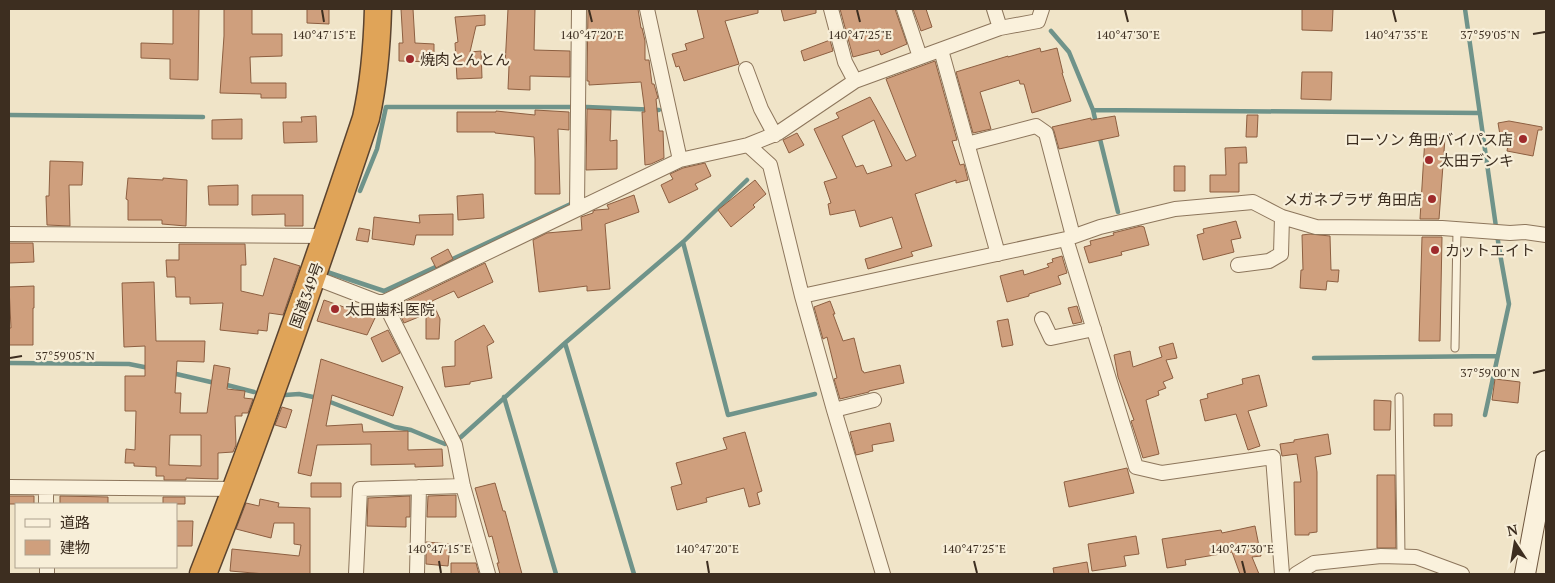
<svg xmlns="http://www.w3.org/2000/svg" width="1555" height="583" font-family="'PT Serif','Noto Sans JP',serif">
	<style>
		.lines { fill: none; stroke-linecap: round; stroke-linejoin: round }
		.stream { stroke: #6f938a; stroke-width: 4.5 }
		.building { fill: #cf9f7d; stroke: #8d5f41; fill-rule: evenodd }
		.lane-casing { stroke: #8d765c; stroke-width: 9 }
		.street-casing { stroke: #8d765c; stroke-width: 16 }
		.secondary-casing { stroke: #6f573f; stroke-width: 22 }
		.highway-casing { stroke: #5b4430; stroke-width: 29 }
		.lane { stroke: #faf1dc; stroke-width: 7 }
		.street { stroke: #faf1dc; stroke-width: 14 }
		.secondary { stroke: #faf1dc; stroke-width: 20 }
		.highway { stroke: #e0a458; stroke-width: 26 }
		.ticks { fill: none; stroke: #3d2e20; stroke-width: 2 }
		.poi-dot { fill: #9e2a2b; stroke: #f7eed8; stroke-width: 2 }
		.labels { text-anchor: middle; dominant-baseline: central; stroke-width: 4.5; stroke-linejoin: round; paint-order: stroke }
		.poi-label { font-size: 15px; fill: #3d2e20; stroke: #f7eed8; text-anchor: start }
		.street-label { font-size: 15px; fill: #3d2e20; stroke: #f7eed8 }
		.ticks-label { font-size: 12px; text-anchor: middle; fill: #3d2e20; stroke: #f7eed8; stroke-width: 4.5; stroke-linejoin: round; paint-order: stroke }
	</style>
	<rect width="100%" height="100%" fill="#f0e4c8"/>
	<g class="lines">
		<path class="stream" d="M1465 9 1499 248 1509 304 1485 415
			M1051 31 1069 52 1093 110 1096 123
			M1093 110 1480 113
			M9 115 203 117
			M1099 135 1118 212
			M360 191 377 149 386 107H587L659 110
			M683 242 728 415 815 394
			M327 272 384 291 575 202
			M565 343 634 574
			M1314 358 1497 356
			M9 363 129 364 149 368
			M172 373 215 383
			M223 384 254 392
			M285 395 299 394 318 398
			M504 397 556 574
			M325 400 395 427 411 430 445 444
			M461 437 565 343 683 242 747 180"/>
	</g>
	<path class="building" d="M173 9H199L198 80 170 79V59L141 58V43L173 44Z
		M224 9H252V34H282V56L250 57 251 83H286V98H261V94L220 93 224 36Z
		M307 9H329V24L307 23Z
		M401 9H413L415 43 434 44V62L399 61V43H403Z
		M508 9H535L534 50 570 51V77L530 76V90L508 89 509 66H505Z
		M588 9H638L641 28H642L645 41V60H649L652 84H654L658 98 656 99 659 131H663L664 158 651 164 645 165 642 112H645L641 82 589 85V81H587Z
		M697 9H758V13L725 21 739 64 684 81 679 66 676 67 672 54 687 50 685 44 704 38Z
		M781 9H816V13L784 21Z
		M840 9H895L907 44 881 55 879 50 853 57Z
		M913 9H926L932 27 921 31Z
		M1302 9H1333L1332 31 1302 30Z
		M485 15V25L476 26 470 52 481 51 482 78 457 79 455 43 458 42 455 17Z
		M830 40 833 51 804 61 801 51Z
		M1040 48 1041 52 1057 48 1063 73H1062L1071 101 1032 113 1024 84H1020L1019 80 980 92 991 129 973 133 956 72 1008 56V57Z
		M935 61 957 140 952 141 960 165 964 164 968 180 956 183V180L915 194 932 246 911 252 913 256 868 269 865 259 902 248 892 217 860 227 855 210 830 215 828 204 831 203 824 182 837 178 814 129 839 118 836 113 870 97 906 161 916 156 886 79ZM874 120 892 166 867 174 863 165 856 167 842 136Z
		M1302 72H1332L1331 100 1301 99Z
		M587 109 611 110 610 141 617 140V169L586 170Z
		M535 110 569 112V130L558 129 560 194H535V159L534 137 495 133V132H457V112H496V111L535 115Z
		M1247 115H1258L1257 137H1246Z
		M316 116 317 142 284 143 283 122H302L301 117Z
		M1115 116 1119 136 1059 149 1054 131 1052 127 1091 118V120Z
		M242 119V139H212V120Z
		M1509 121 1542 127V130H1538L1533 156 1507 151 1510 134 1500 135 1498 123Z
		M797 133 804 145 789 153 783 140Z
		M1425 137 1445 138 1439 219H1420Z
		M1246 147 1247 163H1239V192H1210V175H1226L1225 148Z
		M50 161 83 162 82 185H69L70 226 47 225 46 196H49Z
		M705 163 711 176 695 184 698 189 669 203 661 185 673 179 670 174 683 168Z
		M1174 166H1185V191H1174Z
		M128 178 163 180V178L187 180 186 226 162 224V220H128V200L126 199Z
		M755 180 766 194 753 205 755 207 731 227 718 210Z
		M238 185V205H209L208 186Z
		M483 194 484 218 458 220 457 196Z
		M252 195H303V226H285V214L252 215Z
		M634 195 639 212 605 224 610 289 587 291V286L539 292 533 240 547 233 582 230 581 217 593 213V211L596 210 609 209 607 205Z
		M453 214V235H416L414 245 372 239 374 217 420 223 419 215Z
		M1236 221 1241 238 1231 240 1234 252 1203 260 1197 235 1204 233 1203 229Z
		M1141 226 1144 227 1149 245 1121 252 1122 255 1089 263 1084 247 1091 245 1090 241 1114 235 1113 233Z
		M359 228 370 230 368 242 356 240Z
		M1310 234 1330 236 1331 270H1339L1338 282 1327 281 1326 290 1300 288 1301 270H1303L1302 235Z
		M1422 237H1442L1440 341H1419Z
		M9 243H33L34 262 9 263Z
		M179 244H245L246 265H241V291L263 296 274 258 300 266 283 315 269 313 267 331 258 330V334L220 330 223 303 190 304V297H176L175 277H167L166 260H179Z
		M448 249 453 259 436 268 431 258Z
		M1062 256 1067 273 1058 276 1061 284 1029 294V296L1007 302 1000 276 1023 270 1024 275 1049 267 1047 264 1053 262 1052 259Z
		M485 263 493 282 458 298 454 291 432 301 440 319 439 339H426V314L404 323 396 306Z
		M154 282 156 341H205L204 362 177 361 175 393H181L180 413H207L214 365 230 368 227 389 245 391 244 398 253 399 248 413H242V416H235L236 445 233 452 218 453V479L186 478V480H164V476H156V467L134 466V463H125L126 449 135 450 136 411H125V376H145V346L124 347 122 283ZM170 435H201V466L169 465Z
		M34 286V308H33V345H9V328H11L9 287Z
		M324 300 375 318 367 335 317 321Z
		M830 301 835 314H833L843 341 854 338 862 371H863L864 373 900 365 904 383 869 391V392L840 399 834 379 837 378 827 337 823 339 814 307Z
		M1077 306 1082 322 1073 324 1068 308Z
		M1008 319 1013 345 1002 347 997 321Z
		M484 325 494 342 487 346 492 378 470 382V384L445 387 442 367 455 366V341Z
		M388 330 400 353 382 362 371 338Z
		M1173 343 1177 358 1166 360 1173 378 1163 382 1166 388 1158 391 1159 395 1146 400 1159 454 1143 458 1131 421 1134 420 1118 377 1114 355 1130 351 1133 367 1162 357 1159 347Z
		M321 359 403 387 393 416 332 395 326 426 362 424 363 432 408 431V450L442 449 443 466 415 467V464L371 465V444L317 445 311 476 298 473Z
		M1259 375 1267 406 1248 411 1260 446 1248 450 1236 414 1205 421 1200 400 1208 398 1207 394 1243 384 1242 379Z
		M1495 379 1520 382 1518 403 1492 400Z
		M1374 400 1391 401 1390 430H1374Z
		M282 407 292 410 286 428 275 425Z
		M1434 414H1452V426H1434Z
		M890 423 894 441 872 445 873 451 856 455 850 432Z
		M745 432 762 491 757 493 760 504 749 507 744 488 706 498 707 502 677 510 671 487 682 484 676 463 727 449 723 438Z
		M1328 434 1331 454 1315 457 1317 472V532L1309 533V535H1295L1294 482H1301L1297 454 1282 456 1280 444 1294 442V440Z
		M1127 468 1134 493 1069 507 1064 482Z
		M1377 475H1395L1396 548H1377Z
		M311 483H341V497H311Z
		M495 483 503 511H505L522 574H500L497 563H499L492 536 489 537 475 488Z
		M456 495V517H427L428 496Z
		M9 496H34V504H9Z
		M60 496 108 497V504H60Z
		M410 496V517H406V527L367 526 368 498Z
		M163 497H185V504H163Z
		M260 499 279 503 278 507 310 508V574H265L230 571 232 549 299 556 301 545 294 544V523H274L271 538 236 529 246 503 259 506Z
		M176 521H193L192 546H176Z
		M1255 526 1261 556 1252 557 1259 574H1240L1232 552 1185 560 1186 565 1167 568 1162 539 1221 530 1222 533Z
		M1136 536 1139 554 1124 556 1126 566 1092 571 1088 544Z
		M426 542 450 544 448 566 426 564Z
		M1087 562 1089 574H1054L1053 568Z
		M451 563H476L479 574H451Z"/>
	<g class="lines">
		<g class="lane-casing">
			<path id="lane" d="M1455 348 1457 230
				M1399 397 1401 557"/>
		</g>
		<g class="street-casing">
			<path id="street" d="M647 9 680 160
				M831 9 845 62 855 81
				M904 9 920 57
				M994 9 1000 28
				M941 50 998 254
				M746 69 761 109 775 135
				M967 144 1036 126 1046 133 1073 236
				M748 145 770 165 802 296 834 410 883 574
				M577 208 579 9
				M9 234 327 236
				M1066 239 1100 227 1175 209 1253 202 1282 217 1316 227 1442 228 1510 233 1525 232 1546 235
				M1238 265 1269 261 1281 254 1282 217
				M313 277 378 302H384L680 160 748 145 778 133 855 81 1000 28 1038 21 1042 9
				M802 296 1066 239 1136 467 1162 473 1273 457 1282 574
				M384 302 455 445 463 486 488 574
				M1042 319 1051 338 1094 329
				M834 410 874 400
				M9 487 236 489
				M46 488V504
				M47 567V574
				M356 574 360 489 463 486
				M417 574 419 487
				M1296 574 1314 563 1381 556 1416 557 1462 574"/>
		</g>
		<g class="secondary-casing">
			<path id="secondary" d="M1525 574 1546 461"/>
		</g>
		<g class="highway-casing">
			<path id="highway" d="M203 574C262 424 315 271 366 118 374 82 377 46 378 9"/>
		</g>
		<use href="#lane" class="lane"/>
		<use href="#street" class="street"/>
		<use href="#secondary" class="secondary"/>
		<use href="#highway" class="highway"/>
	</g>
	<path class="ticks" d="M322 10 324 22M589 10 592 22M857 10 860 22M1125 10 1128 22M1393 10 1396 22M1533 34 1545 32M10 358 22 356M1533 373 1545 370M439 561 441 573M707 561 709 573M974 561 977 573M1242 561 1245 573"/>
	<g class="poi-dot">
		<circle cx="410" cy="59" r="5"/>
		<circle cx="1523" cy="139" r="5"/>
		<circle cx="1429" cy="160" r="5"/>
		<circle cx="1432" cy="199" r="5"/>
		<circle cx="1435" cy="250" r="5"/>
		<circle cx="335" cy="309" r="5"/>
	</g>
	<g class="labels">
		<g class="poi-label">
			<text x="420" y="59">焼肉とんとん</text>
			<text x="1513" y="139" text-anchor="end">ローソン 角田バイパス店</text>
			<text x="1439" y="160">太田デンキ</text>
			<text x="1422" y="199" text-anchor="end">メガネプラザ 角田店</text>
			<text x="1445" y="250">カットエイト</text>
			<text x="345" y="309">太田歯科医院</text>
		</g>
		<g class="street-label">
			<text transform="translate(306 295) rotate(-70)">国道349号</text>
		</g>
	</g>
	<g class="ticks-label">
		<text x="1490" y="39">37°59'05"N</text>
		<text x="324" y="39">140°47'15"E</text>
		<text x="592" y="39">140°47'20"E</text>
		<text x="860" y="39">140°47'25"E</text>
		<text x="1128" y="39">140°47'30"E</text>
		<text x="1396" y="39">140°47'35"E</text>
		<text x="65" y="360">37°59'05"N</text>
		<text x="1490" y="377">37°59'00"N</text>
		<text x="439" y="553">140°47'15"E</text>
		<text x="707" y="553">140°47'20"E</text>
		<text x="974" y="553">140°47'25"E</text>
		<text x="1242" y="553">140°47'30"E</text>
	</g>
	<rect width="1555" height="583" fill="none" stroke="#3d2e20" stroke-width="20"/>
	<rect x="15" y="503" width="162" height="65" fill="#f7eed8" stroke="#ada18e"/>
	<rect x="25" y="519" width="25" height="8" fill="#faf1dc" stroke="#ada18e"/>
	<text x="60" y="528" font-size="15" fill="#3d2e20">道路</text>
	<rect x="25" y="540" width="25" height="15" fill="#cf9f7d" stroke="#ada18e"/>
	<text x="60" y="553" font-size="15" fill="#3d2e20">建物</text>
	<g transform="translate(1515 543) rotate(348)" stroke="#f7eed8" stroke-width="4" paint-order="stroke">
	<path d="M0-4L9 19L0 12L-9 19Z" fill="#3d2e20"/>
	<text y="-8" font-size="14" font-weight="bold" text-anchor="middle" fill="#3d2e20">N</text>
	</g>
</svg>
